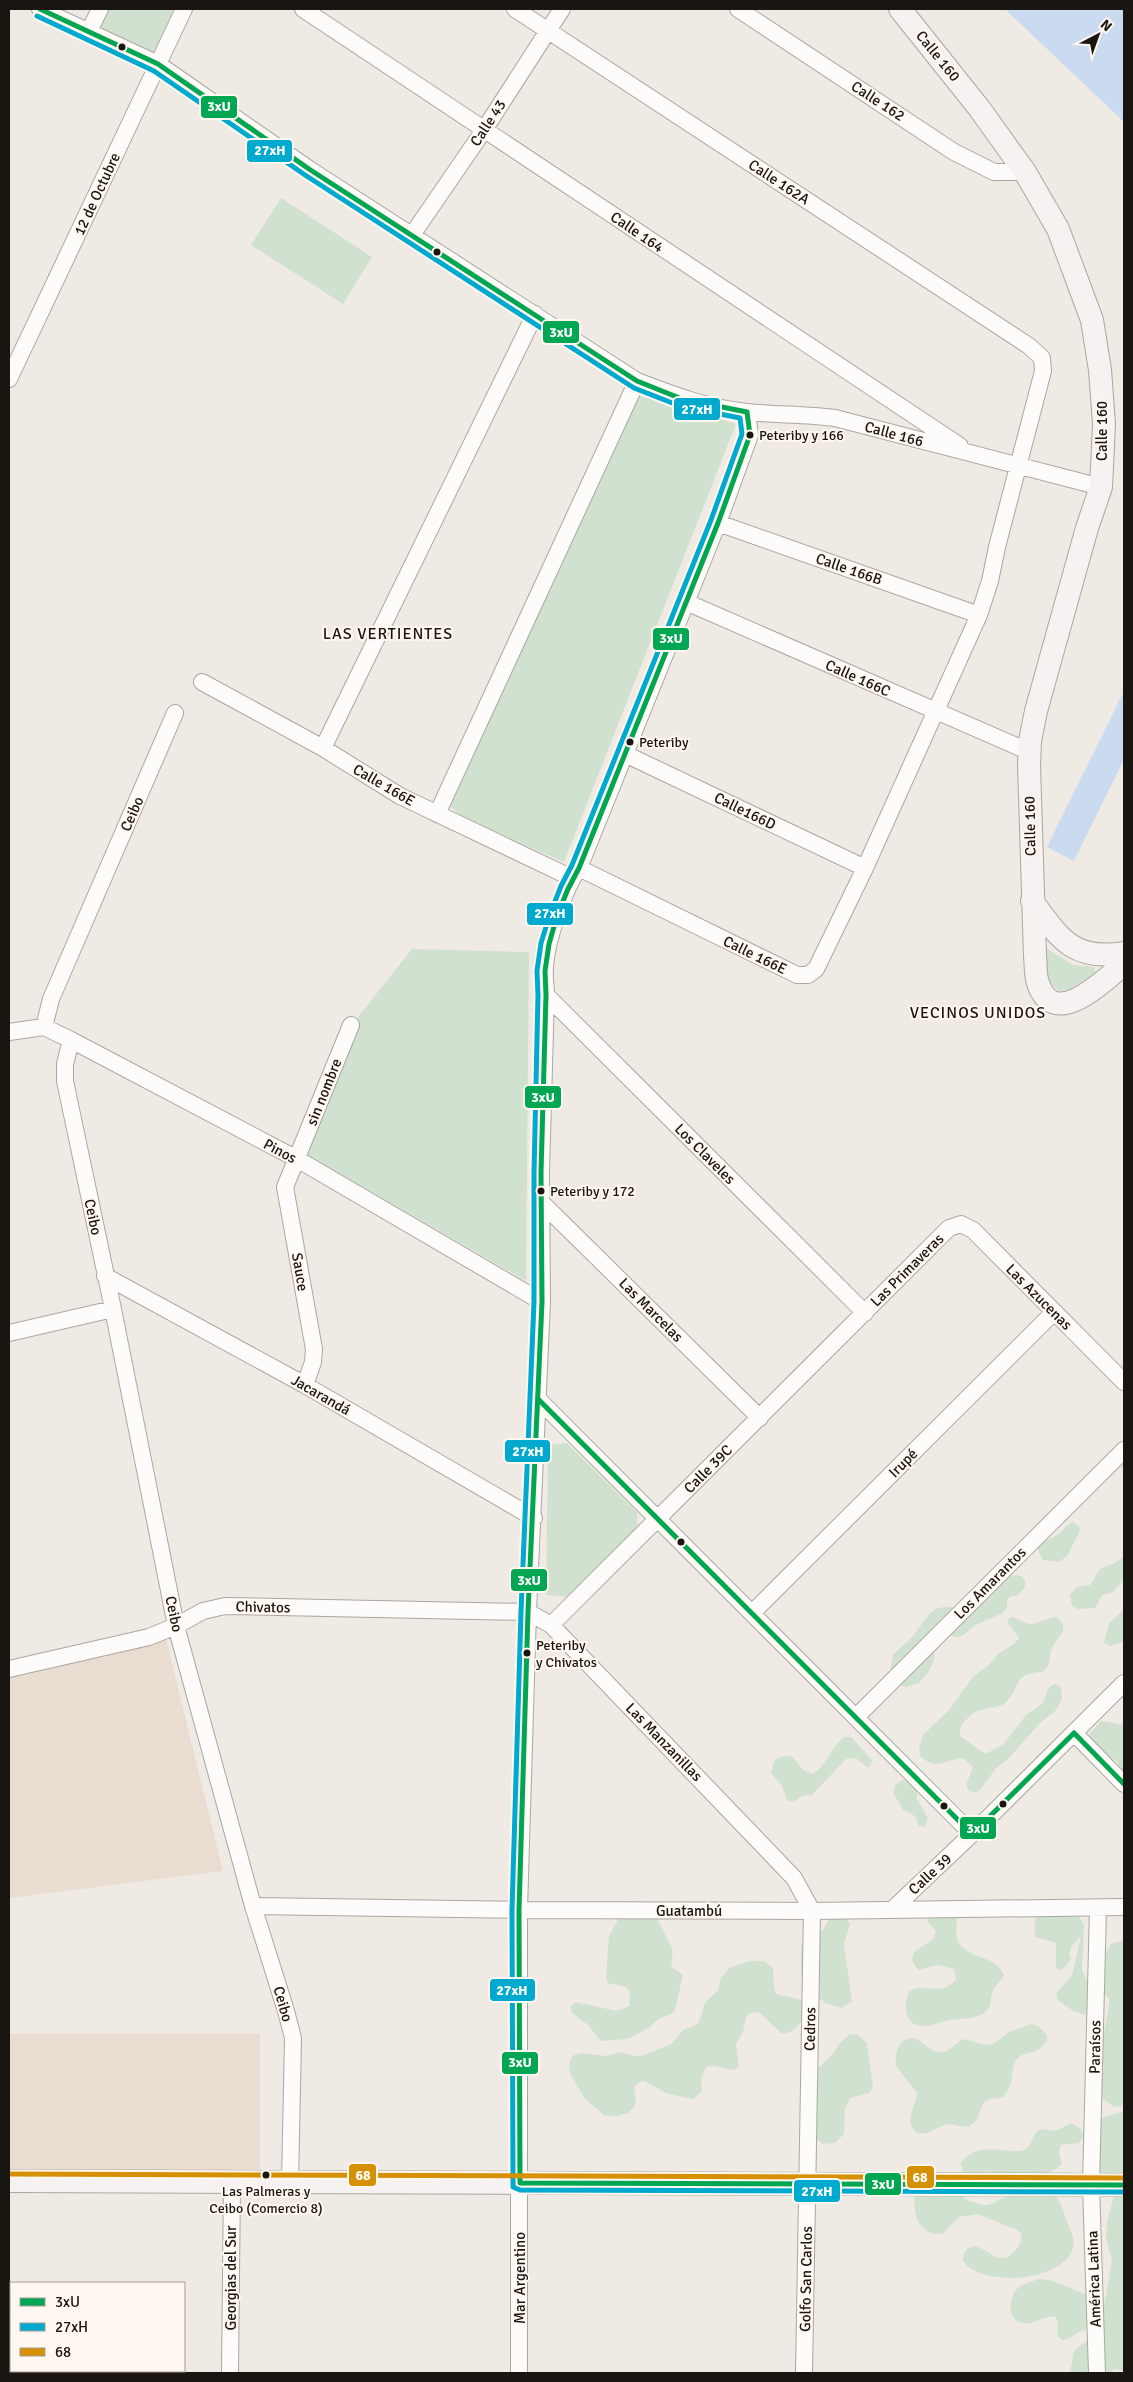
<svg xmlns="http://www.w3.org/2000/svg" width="1133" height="2382" font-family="Signika,sans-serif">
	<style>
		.built { fill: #e9dcd1 }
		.green { fill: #d0e1d0 }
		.water { fill: #cadaf1 }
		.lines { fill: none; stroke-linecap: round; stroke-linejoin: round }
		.minor-casing { stroke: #aba6a1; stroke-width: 18 }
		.secondary-casing { stroke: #aba6a1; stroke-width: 24 }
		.minor { stroke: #fdfcfb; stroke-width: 16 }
		.secondary { stroke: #f7f2f2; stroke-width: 22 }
		.bus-1-casing { stroke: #fff7f0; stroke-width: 9 }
		.bus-2-casing { stroke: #fff7f0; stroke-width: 9 }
		.bus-3-casing { stroke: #fff7f0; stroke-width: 9 }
		.bus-1 { stroke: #00a651; stroke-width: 5 }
		.bus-2 { stroke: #00a9ce; stroke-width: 5 }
		.bus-3 { stroke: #d69003; stroke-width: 5 }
		.bus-dot { fill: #191511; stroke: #fff7f0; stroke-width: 2 }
		.labels { text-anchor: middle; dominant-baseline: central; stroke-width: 4; stroke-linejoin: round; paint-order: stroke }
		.bus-label { font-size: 14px; fill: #191511; stroke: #fff7f0; text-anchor: start }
		.street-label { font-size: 15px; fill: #191511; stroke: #fff7f0 }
		.neighbourhood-label { font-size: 16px; letter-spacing: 1px; fill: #191511; stroke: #fff7f0 }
		.line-badge { stroke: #fff7f0; stroke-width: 2 }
		.badge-label { font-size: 14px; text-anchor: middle; font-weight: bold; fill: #fff }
	</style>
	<rect width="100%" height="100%" fill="#f0eae4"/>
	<path class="built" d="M166 1639 223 1871 9 1898V1677Z
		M9 2034H260V2171H9Z"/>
	<path class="green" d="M105 9H174L153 55 95 29Z
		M281 198 372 257 343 304 251 245Z
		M639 393 736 424 564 862 462 817 450 806Z
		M1046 948 1073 965 1094 967 1096 973 1071 989 1059 991 1047 980 1044 951Z
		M412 949 529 952 526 1281 297 1149 347 1031Z
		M567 1443 637 1512V1531L572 1597 546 1595 548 1445Z
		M1073 1522 1079 1526 1080 1531 1067 1556 1059 1562 1043 1560 1037 1548C1044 1541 1049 1539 1057 1535 1063 1531 1066 1525 1073 1522Z
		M1124 1556V1575L1121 1583 1113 1592 1102 1595 1095 1608 1078 1609 1072 1606 1070 1595 1077 1587 1090 1585 1100 1569 1117 1562Z
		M1014 1575 1021 1576 1025 1581V1587L1017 1596H1011L1007 1600V1607L1003 1613 973 1626 964 1635 958 1637 945 1635 936 1645 933 1663 927 1674 919 1683 906 1687 900 1685 895 1680 891 1668 893 1655C899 1648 907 1643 913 1636 933 1611 930 1603 964 1609L1004 1577Z
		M1124 1610V1641L1111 1646 1104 1643 1109 1623Z
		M1011 1617C1018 1618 1025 1624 1032 1624 1041 1623 1047 1617 1057 1617 1073 1631 1054 1638 1051 1651 1049 1661 1051 1665 1042 1672 1011 1674 1023 1685 1006 1702 995 1712 981 1703 967 1719 961 1724 959 1728 960 1736L985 1754 1003 1745 1026 1715 1042 1704 1050 1686 1056 1684 1061 1687 1062 1700 1055 1711 1040 1723 1007 1760 996 1768 980 1790 975 1793 969 1791 966 1785 973 1767 963 1758C943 1760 937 1771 920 1756L919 1749 923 1735 949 1710 973 1677 989 1665 997 1655 1015 1643 1019 1638 1007 1622Z
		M1101 1721 1124 1725V1776C1112 1747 1113 1765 1095 1752 1091 1749 1087 1743 1084 1740Z
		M845 1737H851L872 1760 870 1767H867L856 1758 846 1759 812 1795 802 1796 793 1802 787 1800 782 1786 771 1773 774 1761 780 1757 792 1756 803 1770 813 1774C827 1766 832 1744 845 1737Z
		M902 1780H909L917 1789V1799L928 1818 925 1827 919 1826 915 1816 903 1810 893 1792 895 1785Z
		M1039 1911 1078 1914 1084 1925 1082 1970 1095 1999 1088 2015C1076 2014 1067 2007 1058 2000L1056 1994 1072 1975 1081 1936 1071 1947 1069 1954 1071 1959 1064 1968 1059 1970 1056 1968V1943L1036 1937C1033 1928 1034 1920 1039 1911Z
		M621 1914 656 1916 673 1951 671 1963 673 1968 683 1975 675 2010 671 2014 658 2019 649 2028 627 2039 601 2041 588 2025 572 2013 570 2007 575 2002 617 2011 629 2006 630 1993 626 1987 608 1983 606 1976 609 1936Z
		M927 1915 957 1917C957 1923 956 1930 957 1937 961 1960 995 1953 1004 1975 1001 1981 996 1985 993 1991 990 1997 992 2004 988 2009 979 2020 962 2018 951 2020 942 2021 933 2026 924 2026 904 2027 903 2004 909 1991 925 1983 944 1997 956 1979L954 1969 938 1965 919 1970C900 1952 926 1947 934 1938L936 1931 927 1921Z
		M834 1916 845 1918 850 1924 844 1944 852 2002 841 2008 828 2004 811 1994 801 1973V1945L806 1940 823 1930 829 1919Z
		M1124 1940V2101L1121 2106 1114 2107 1098 2095 1103 2061 1101 2048 1109 2005V1999L1104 1993 1102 1961 1111 1944Z
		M749 1961H764L773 1968 774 1988 776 1994 802 2000C810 2014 798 2033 782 2034L759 2012 747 2014 743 2032 736 2044 739 2066 735 2070 713 2066 706 2067 701 2079 702 2091 693 2099 668 2094 644 2081 639 2082 634 2087 636 2101 634 2107 628 2113 616 2116 604 2115 585 2099 569 2072 570 2060 574 2055 581 2053 606 2056 620 2052 635 2056H642L671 2044 683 2030 694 2026 699 2022 705 2003 718 1990 721 1978 729 1968Z
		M1032 2024 1038 2026 1047 2035V2041C1044 2044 1041 2048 1038 2050 1031 2054 1022 2052 1016 2060 1009 2073 1016 2083 1003 2097 998 2099 991 2098 988 2100 978 2105 981 2120 971 2125 964 2129 956 2124 948 2124 935 2126 932 2136 916 2133 904 2121 915 2108 917 2093L896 2066C895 2052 898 2038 914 2038 925 2043 933 2056 947 2051 953 2048 957 2042 963 2039L987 2045 993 2044 1009 2032Z
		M850 2034 858 2035 867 2043 873 2088 869 2093 850 2098 845 2109 844 2134 835 2143 823 2144 812 2137 808 2077 833 2054 840 2043Z
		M1121 2112 1124 2115V2179L1100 2177 1087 2134C1096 2119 1104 2116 1121 2112Z
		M1071 2123C1079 2127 1083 2129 1083 2138L1079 2143 1061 2145 1059 2153 1062 2163 1058 2168 1021 2185 988 2171 976 2174 962 2171 961 2163C979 2136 1016 2159 1027 2148 1032 2143 1033 2136 1037 2131L1043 2129 1056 2131Z
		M949 2186 969 2201 982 2205H989L1009 2195H1054C1063 2204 1063 2211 1067 2222 1070 2230 1076 2239 1073 2248 1063 2282 982 2288 963 2261 963 2251 969 2243 980 2248 993 2253 1001 2266 1014 2252 1019 2246 1022 2242 1021 2234L1017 2230 978 2214 959 2217 942 2234C916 2235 911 2209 916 2189Z
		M1124 2193V2371L1116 2369 1107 2373H1070L1074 2351 1089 2339 1101 2323 1112 2261 1106 2238 1107 2222 1113 2200 1117 2195Z
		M1040 2279 1053 2281 1087 2295 1089 2329C1074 2331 1073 2339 1062 2340L1057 2335 1058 2322 1055 2317C1043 2315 1035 2325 1024 2323 1006 2321 1008 2297 1018 2288 1024 2283 1033 2281 1040 2279Z"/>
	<path class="water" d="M1005 9H1124V122Z
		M1124 691V759L1074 861 1047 847Z"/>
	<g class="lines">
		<g class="minor-casing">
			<path id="minor" d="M40 9 158 64 309 169 637 381C673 395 708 408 747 412 777 415 806 414 835 418L1101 487
				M303 9 960 446
				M515 9 1029 346 1042 358 1043 371 997 547 990 581 979 615 865 868 816 969 808 975H797L579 868
				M738 9 954 152 994 172H1025
				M89 31 100 9
				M412 235 484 130 562 9
				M9 379 184 9
				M718 523 979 615
				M686 602 1030 752
				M202 682 323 748 400 796 572 878
				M323 748 535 314
				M625 754 865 868
				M437 814 637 381
				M546 995 865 1313
				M44 1027 51 999 175 713
				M9 1032 44 1027 71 1040 297 1159 542 1302
				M71 1040 65 1064V1081L113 1309 176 1626 253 1906 286 2011 293 2038 290 2182
				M541 1202 760 1418
				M105 1276 305 1385 534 1518
				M9 1333 113 1309
				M305 1385 313 1362 314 1349 285 1187 351 1025
				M539 1400 972 1834
				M752 1613 1054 1312
				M551 1625 949 1228 961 1224 973 1230 1124 1382
				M9 1669 149 1637 176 1626 203 1611 225 1606 528 1612 551 1625 794 1878 812 1911 804 2373
				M856 1717 1124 1450
				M1074 1733 1124 1784
				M253 1906 519 1910 812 1911 1124 1907
				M893 1909 972 1834 1124 1683
				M230 2373 232 2182
				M519 2373V1910L528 1612 542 1302 541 1173 546 995C546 986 544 977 545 968 546 942 564 889 579 868L718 523 750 435 747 412
				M1097 2373 1091 2185 1098 1908"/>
		</g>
		<g class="secondary-casing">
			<path id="secondary" d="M900 9 979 108 1025 172 1058 229 1092 320 1100 370 1104 424 1101 487 1087 528 1036 711 1030 741 1029 765 1035 956C1036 965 1035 975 1038 983 1054 1032 1104 980 1124 964
				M1032 901C1060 939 1073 961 1124 953
				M9 2181 1124 2185"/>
		</g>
		<use href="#minor" class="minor"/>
		<use href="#secondary" class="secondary"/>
		<g class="bus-1-casing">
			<path id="bus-1" d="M40 9 158 64 309 169 637 381 682 399 747 412
				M747 412 750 435 718 523 579 868 568 889 557 916 549 944 545 971 546 995 541 1173 542 1302 528 1612 519 1910 520 2183 1124 2185
				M539 1400 972 1834 1074 1733 1124 1784"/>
		</g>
		<g class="bus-2-casing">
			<path id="bus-2" d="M37 16 154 71 305 175 634 388 680 406 740 418 742 434 711 520 572 865 561 886 550 914 541 943 537 971 538 995 534 1173V1302L521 1612 512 1910 513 2187 520 2190 1124 2192"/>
		</g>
		<g class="bus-3-casing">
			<path id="bus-3" d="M9 2174 1124 2178"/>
		</g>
		<use href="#bus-1" class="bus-1"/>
		<use href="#bus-2" class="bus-2"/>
		<use href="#bus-3" class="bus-3"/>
	</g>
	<g class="bus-dot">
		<circle cx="122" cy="47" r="4.5"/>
		<circle cx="437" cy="252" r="4.5"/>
		<circle cx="750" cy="435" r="4.5"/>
		<circle cx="630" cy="742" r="4.5"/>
		<circle cx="541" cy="1191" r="4.5"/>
		<circle cx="681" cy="1542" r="4.5"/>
		<circle cx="527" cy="1653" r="4.5"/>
		<circle cx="1003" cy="1804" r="4.5"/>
		<circle cx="944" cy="1806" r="4.5"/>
		<circle cx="266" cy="2175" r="4.5"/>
	</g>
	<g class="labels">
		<g class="bus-label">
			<text x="759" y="435">Peteriby y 166</text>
			<text x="639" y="742">Peteriby</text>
			<text x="550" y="1191">Peteriby y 172</text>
			<text x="536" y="1645">Peteriby<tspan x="536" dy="17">y Chivatos</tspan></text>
			<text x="266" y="2191" text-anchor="middle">Las Palmeras y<tspan x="266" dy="17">Ceibo (Comercio 8)</tspan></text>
		</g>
		<g class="street-label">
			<text transform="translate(938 56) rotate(51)">Calle 160</text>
			<text transform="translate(878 101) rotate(33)">Calle 162</text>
			<text transform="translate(488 123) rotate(-57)">Calle 43</text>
			<text transform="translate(779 182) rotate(33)">Calle 162A</text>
			<text transform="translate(97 194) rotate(-65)">12 de Octubre</text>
			<text transform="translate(637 232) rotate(34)">Calle 164</text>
			<text transform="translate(1102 431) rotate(-90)">Calle 160</text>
			<text transform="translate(894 434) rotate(15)">Calle 166</text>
			<text transform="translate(849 569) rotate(19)">Calle 166B</text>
			<text transform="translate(858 678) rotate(24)">Calle 166C</text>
			<text transform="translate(384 785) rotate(30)">Calle 166E</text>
			<text transform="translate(745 811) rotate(26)">Calle166D</text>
			<text transform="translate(132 814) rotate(-66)">Ceibo</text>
			<text transform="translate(1030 826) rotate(-91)">Calle 160</text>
			<text transform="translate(755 955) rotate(26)">Calle 166E</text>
			<text transform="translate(324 1092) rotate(-68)">sin nombre</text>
			<text transform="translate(280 1151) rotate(28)">Pinos</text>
			<text transform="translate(705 1154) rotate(45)">Los Claveles</text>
			<text transform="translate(93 1217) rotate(78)">Ceibo</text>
			<text transform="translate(907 1270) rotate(-45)">Las Primaveras</text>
			<text transform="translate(300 1272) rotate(80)">Sauce</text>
			<text transform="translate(1039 1297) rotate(45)">Las Azucenas</text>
			<text transform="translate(651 1310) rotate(45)">Las Marcelas</text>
			<text transform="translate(321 1395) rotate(30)">Jacarandá</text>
			<text transform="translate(903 1463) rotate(-45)">Irupé</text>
			<text transform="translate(708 1469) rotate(-45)">Calle 39C</text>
			<text transform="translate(990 1583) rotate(-45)">Los Amarantos</text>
			<text transform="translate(263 1607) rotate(1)">Chivatos</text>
			<text transform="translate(174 1614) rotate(78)">Ceibo</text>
			<text transform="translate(664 1742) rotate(46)">Las Manzanillas</text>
			<text transform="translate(930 1874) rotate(-43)">Calle 39</text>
			<text x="689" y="1911">Guatambú</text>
			<text transform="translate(283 2004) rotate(74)">Ceibo</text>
			<text transform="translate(810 2029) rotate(-89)">Cedros</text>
			<text transform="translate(1095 2047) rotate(-89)">Paraísos</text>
			<text transform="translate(231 2278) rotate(-90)">Georgias del Sur</text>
			<text transform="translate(520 2278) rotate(-90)">Mar Argentino</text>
			<text transform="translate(806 2279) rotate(-89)">Golfo San Carlos</text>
			<text transform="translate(1094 2279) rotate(-92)">América Latina</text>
		</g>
		<g class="neighbourhood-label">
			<text x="388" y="634">LAS VERTIENTES</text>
			<text x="978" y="1013">VECINOS UNIDOS</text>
		</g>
	</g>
	<g class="line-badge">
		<rect x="200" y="95" width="38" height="24" rx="5" fill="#00a651"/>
		<rect x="246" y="139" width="47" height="24" rx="5" fill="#00a9ce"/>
		<rect x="542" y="320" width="38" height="24" rx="5" fill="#00a651"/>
		<rect x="673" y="397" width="48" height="24" rx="5" fill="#00a9ce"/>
		<rect x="652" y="627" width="38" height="24" rx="5" fill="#00a651"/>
		<rect x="526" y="902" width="48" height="24" rx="5" fill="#00a9ce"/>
		<rect x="524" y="1085" width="38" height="24" rx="5" fill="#00a651"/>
		<rect x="504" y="1439" width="47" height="24" rx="5" fill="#00a9ce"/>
		<rect x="510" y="1568" width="38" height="24" rx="5" fill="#00a651"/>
		<rect x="959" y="1816" width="38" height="24" rx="5" fill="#00a651"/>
		<rect x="489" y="1978" width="47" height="24" rx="5" fill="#00a9ce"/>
		<rect x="501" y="2051" width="38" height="24" rx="5" fill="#00a651"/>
		<rect x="348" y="2163" width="29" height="24" rx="5" fill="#d69003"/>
		<rect x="906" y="2165" width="29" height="24" rx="5" fill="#d69003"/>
		<rect x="864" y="2172" width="38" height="24" rx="5" fill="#00a651"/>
		<rect x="793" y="2179" width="48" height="24" rx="5" fill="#00a9ce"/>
	</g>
	<g class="badge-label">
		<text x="219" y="111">3xU</text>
		<text x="270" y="155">27xH</text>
		<text x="561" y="337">3xU</text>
		<text x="697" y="414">27xH</text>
		<text x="671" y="643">3xU</text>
		<text x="550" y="918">27xH</text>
		<text x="543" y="1102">3xU</text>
		<text x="528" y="1456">27xH</text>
		<text x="529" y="1585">3xU</text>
		<text x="978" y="1833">3xU</text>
		<text x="512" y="1995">27xH</text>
		<text x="520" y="2067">3xU</text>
		<text x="363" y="2180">68</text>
		<text x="920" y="2182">68</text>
		<text x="883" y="2189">3xU</text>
		<text x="817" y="2196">27xH</text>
	</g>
	<rect width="1133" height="2382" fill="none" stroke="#191511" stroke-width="20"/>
	<rect x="10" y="2282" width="175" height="90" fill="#fff7f0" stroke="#a39d97"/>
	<rect x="20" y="2298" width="25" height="8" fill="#00a651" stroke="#a39d97"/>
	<text x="55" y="2307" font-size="15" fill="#191511">3xU</text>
	<rect x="20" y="2323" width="25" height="8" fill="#00a9ce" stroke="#a39d97"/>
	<text x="55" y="2332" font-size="15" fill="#191511">27xH</text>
	<rect x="20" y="2348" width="25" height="8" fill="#d69003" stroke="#a39d97"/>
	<text x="55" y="2357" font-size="15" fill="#191511">68</text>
	<g transform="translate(1098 35) rotate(41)" stroke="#fff7f0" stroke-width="4" paint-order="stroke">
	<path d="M0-4L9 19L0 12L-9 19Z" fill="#191511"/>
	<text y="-8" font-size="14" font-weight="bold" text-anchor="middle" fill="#191511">N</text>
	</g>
</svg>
